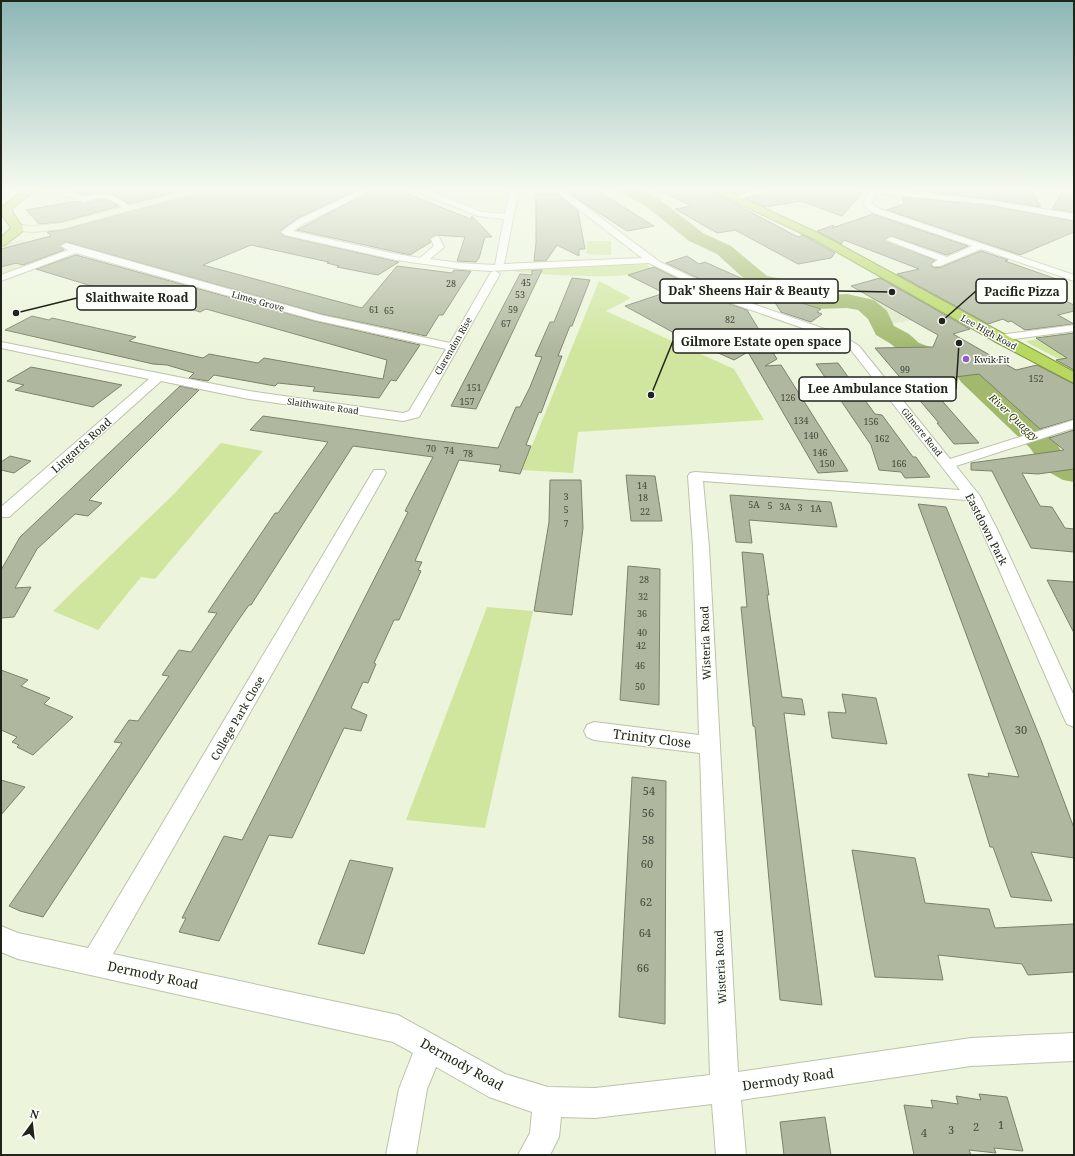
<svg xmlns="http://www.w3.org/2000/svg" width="1075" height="1156" font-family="'Noto Serif',serif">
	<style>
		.built { fill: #dee9c8 }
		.green { fill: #d0e69e }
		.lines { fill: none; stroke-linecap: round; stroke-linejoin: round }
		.river { fill: #a2b86c; fill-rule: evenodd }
		.building { fill: #afb79e; stroke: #7b826b }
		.street-casing { stroke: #bbc3aa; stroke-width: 2 }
		.secondary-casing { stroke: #bbc3aa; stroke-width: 2 }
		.highway-casing { stroke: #839947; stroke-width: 2 }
		.street { fill: #fff; fill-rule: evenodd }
		.secondary { fill: #eaf3cf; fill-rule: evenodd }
		.highway { fill: #b8d85f; fill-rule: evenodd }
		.poi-dot { fill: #905ad2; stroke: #fdfffa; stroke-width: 1.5 }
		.labels { text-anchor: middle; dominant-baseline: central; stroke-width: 3; stroke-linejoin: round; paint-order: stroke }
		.number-label { font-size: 9px; fill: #44493c }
		.far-street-label { font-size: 9px; fill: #21241b; stroke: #fdfffa }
		.far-poi-label { font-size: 9px; fill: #21241b; stroke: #fdfffa; text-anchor: start }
		.far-water-label { font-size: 10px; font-style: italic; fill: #2b3800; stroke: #fdfffa }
		.street-label { font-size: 11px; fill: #21241b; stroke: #fdfffa }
		.near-number-label { font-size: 11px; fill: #44493c }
		.near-street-label { font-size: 13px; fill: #21241b; stroke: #fdfffa }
		.leader { fill: none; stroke: #21241b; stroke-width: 1.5 }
		.callout-dot { fill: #21241b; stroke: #fdfffa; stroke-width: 1.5 }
		.callout { fill: #fdfffa; stroke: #21241b; stroke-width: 1.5 }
		.callout-label { font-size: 12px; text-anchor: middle; font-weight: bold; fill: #21241b }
	</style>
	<rect width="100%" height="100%" fill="#ecf5db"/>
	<path class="built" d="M423 188H507L504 211H487Z
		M21 240 62 252 1 274V245Z
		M867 298H880L938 315 886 325 882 314 871 305 859 300Z"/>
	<path class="green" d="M587 241H611V255L586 254Z
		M645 262 650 268C642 270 634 274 626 275 611 278 516 275 507 269Z
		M599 281 631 298 606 311 734 369 764 420 578 432 573 473 522 470Z
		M1049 338 1074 362V367L1030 344 1026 341Z
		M221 443 263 451 155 579 141 577 98 630 53 611 174 494Z
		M487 607 533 611 485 828 406 820Z"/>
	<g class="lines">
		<path class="river" d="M617 188H639L659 199 703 233 731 246 767 276 806 284 819 295 847 294 874 300 887 311 894 326 909 334 919 343 944 352 948 357 944 362 935 365 901 353 891 344 876 335 868 319 858 310 847 308 816 309 808 307 785 292 752 286 717 254 689 241 647 207 619 192Z
			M970 368 979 370 1054 439 1063 454 1074 462V482L1063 480 1045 470 1030 448 961 382 957 376 961 370Z"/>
	</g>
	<path class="building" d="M67 188H187L130 204 111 194 99 193 84 195Z
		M215 188H361L298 218 280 231V233L285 236 399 262 378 275 337 267 339 266 327 263 329 262 324 261 251 245 203 265 362 308 397 266 452 273 454 270 471 271 443 315H439L426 336 321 314 66 242 60 246 64 250 23 265 16 263 1 267V249L51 236 47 232 62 230Z
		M377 188H392L471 219 472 216 492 237H485L479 258 476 262 457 261 465 237 435 235 430 239 431 242 410 255 297 230Z
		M568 188H593L654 226 627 231 582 202 572 194H576Z
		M654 188H705L798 237 803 235 835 253 831 258 798 264 735 230 717 233 675 209 692 206Z
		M725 188H756L737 194Z
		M778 188H834L862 193 842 216 801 201 765 207 746 198Z
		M901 188H997L1032 191 1041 207 988 199Z
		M1062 192 1074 195V212L1052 209Z
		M536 194H557L578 211 585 249H579V256L557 245 546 261H534L536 242Z
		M903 197 988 205 1074 221V232L1020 255 887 210 904 204Z
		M99 200H109L119 206 62 222 39 224 26 210 77 201 83 203Z
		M873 214 968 246 947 255 891 236 885 240 935 260 931 264 934 268 941 267 981 251 1008 260 1005 261 1065 282 1045 291 1074 305V311L1058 315 1074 324 1025 330 1011 321 1008 322 1003 319 988 324 897 274 919 269 844 240 841 244 817 231 834 225 832 228Z
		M76 255 315 321 420 345 396 381 391 380 379 398 313 391 315 387 278 383 275 386 214 375 208 381 189 378 194 373 167 365 153 364 5 330 32 316 49 320 52 318 136 337 129 341 203 358 209 354 258 363 264 358 383 379 387 360 206 309 200 312 125 289 121 291 102 286 98 288 36 269Z
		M687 256 699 264 705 262 774 293 772 294 821 309 817 312 822 314 811 322 781 312 770 295 757 304 740 298 666 263Z
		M654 267 730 304 747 310 777 359 765 366 781 365 848 471 818 473 748 352 734 360 676 334 625 306 664 293 628 275Z
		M532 270H542L476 409 451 406 520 274 532 275Z
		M572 278 590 280 572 326H570L558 356H562L541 413 539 412 526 445 531 446 520 474 499 471 501 465 459 460 415 561 422 562 418 570 421 571 399 620H394L374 663 376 664 368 683 363 682 351 708 367 715 361 731 344 728 292 838 269 835 219 941 179 932 186 918H182L224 836 242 840 397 534 408 512 405 511 433 457 353 446 251 605H249L235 625 43 917 20 911 9 906 122 743 114 742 129 720 138 721 169 676 162 675 179 650 191 652 217 613 208 612 275 513H278L328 442 250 430 263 416 422 439 498 448 516 407H520L530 387 542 357 535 356 550 322H554Z
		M880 278 970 329 953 334 1016 370 1037 365 1074 384V419L1040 429 979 374 931 380 945 395H937L979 443 954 444 937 423H939L875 348 933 347 938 335 851 286Z
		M1074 333V370L1056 360 1067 358 1036 338Z
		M838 363 875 414 882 415 913 457H916L930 477 905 478 901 472 879 470 871 445 816 364Z
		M31 367 77 376 122 385 93 407 15 390 24 385 7 381Z
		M180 386 199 390 89 500 102 503 88 516 75 514 37 549 15 588 31 587 14 617 1 618V570L20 537Z
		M1074 430V469L1038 474 1022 473 1040 506 1052 507 1065 528 1074 529V552L1031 548 992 471 971 470V463L1064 450 1049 438Z
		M10 456 31 461 14 473 1 470V462Z
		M626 475 655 476 662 521H631Z
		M550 480H581L583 528 572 615 534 611 549 522Z
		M730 495 831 502 837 527 749 520 752 543 736 542Z
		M918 504 946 507 1041 740 1074 828V858L1031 852 1052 901 1011 897 993 847H990L968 774 989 777 988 773 1019 777Z
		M742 552 763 554 769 595H767L782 697 802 699 805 715 784 713 822 1005 780 1000 755 727 753 726 741 607H747Z
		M628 566 660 569 659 705 620 700Z
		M1047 580 1074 582V633Z
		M1 670 28 680 21 686 50 698 44 704 73 717 33 755 17 747 19 745 12 742 17 737 1 730Z
		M842 694 876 698 887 744 832 738 828 712 846 713Z
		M632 777 666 781 665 1024 619 1017Z
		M1 780 25 787 1 815Z
		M852 850 915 858 925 903 989 909 995 928 1074 924V972L1028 975 1022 964 938 955 943 980 875 977Z
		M350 860 393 868 364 954 318 944Z
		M979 1094 1007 1097 1023 1151 994 1148 996 1153 969 1150 971 1155H914L904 1105 933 1108 931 1100 958 1104 956 1096 981 1100Z
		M825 1117 831 1155H784L780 1122Z"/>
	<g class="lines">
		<g class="street-casing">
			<path id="street" d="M56 188H62L84 197 99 194 111 195 129 205 125 208 109 199 99 198 83 202 56 192Z
				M365 188H376L305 223 293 231 396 254 420 258 434 246 431 239 436 236 439 237 444 247 430 259 460 263 495 265 504 219 478 216 409 188H421L482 212 505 214 511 188H519L504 264 642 258 551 188H561L660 262 739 299 842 335 859 346 950 459 1074 420V428L956 466 980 496 999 533 1074 696V727L1067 724 1064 718 983 533 967 500 703 481 709 547 738 1072 971 1038 1074 1033V1061L971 1066 741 1100 746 1155H716L712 1104 595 1118 561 1117 559 1137 550 1155H518L530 1133 532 1112 489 1097 436 1067 427 1089 416 1155H386L399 1089 413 1053 393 1042 18 959 1 952V926L18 933 88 948 372 473 374 470H384L386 473 113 954 398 1015 505 1074 548 1087 595 1088 710 1075 700 753 594 740 587 737 584 731 587 725 594 722 699 735 693 547 688 476 690 473 695 472 960 490 851 350 834 339 731 303 649 263 490 271 460 269 396 260 285 235 281 232 299 219Z
				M762 188H777L735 200 731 198Z
				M856 188H876L988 200 1074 214V220L988 204 876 193 871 203 880 209 1074 275V281L981 249 940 266H934L932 264 938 260 886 240 891 237 894 238 947 257 972 246 874 213 866 208 863 203 869 192Z
				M66 243 321 315 450 343 491 272 495 271 500 274 419 417 403 421 249 399 161 381 9 517H1V507L149 379 1 348V342L249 391 403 413 409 411 446 349 315 320 76 253 1 281V275L68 250 61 246Z
				M1074 325V331L999 341 993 338 999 335Z"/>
		</g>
		<g class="secondary-casing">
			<path id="secondary" d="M195 188H214L62 229 33 232 17 231 11 228 17 225 33 226 62 223Z"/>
		</g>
		<g class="highway-casing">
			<path id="highway" d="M26 188H38L12 208 13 213 23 228V231L5 245 1 246V237L11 228 1 213 2 207Z
				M706 188H720L822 235 1074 372V383L994 341 814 239Z"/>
		</g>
		<use href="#street" class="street"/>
		<use href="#secondary" class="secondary"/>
		<use href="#highway" class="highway"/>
	</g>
	<linearGradient id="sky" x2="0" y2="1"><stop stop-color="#8cb6b6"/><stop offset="0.54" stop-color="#f6faef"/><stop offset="1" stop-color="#f6faef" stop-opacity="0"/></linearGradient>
	<rect width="1075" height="350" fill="url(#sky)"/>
	<circle class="poi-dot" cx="966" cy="359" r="4"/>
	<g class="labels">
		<g class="number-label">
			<text x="526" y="282">45</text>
			<text x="451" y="283">28</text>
			<text x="520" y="294">53</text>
			<text x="374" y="309">61</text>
			<text x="513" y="309">59</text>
			<text x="389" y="310">65</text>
			<text x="730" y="319">82</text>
			<text x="506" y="323">67</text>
			<text x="905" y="369">99</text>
			<text x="1036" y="378">152</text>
			<text x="474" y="387">151</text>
			<text x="788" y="397">126</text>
			<text x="467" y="401">157</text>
			<text x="801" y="420">134</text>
			<text x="871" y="421">156</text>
			<text x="811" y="435">140</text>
			<text x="882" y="438">162</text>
			<text x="431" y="448">70</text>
			<text x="449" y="450">74</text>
			<text x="820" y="452">146</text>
			<text x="468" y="453">78</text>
			<text x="827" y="463">150</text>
			<text x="899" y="463">166</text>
			<text x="642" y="485">14</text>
			<text x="566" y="496">3</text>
			<text x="643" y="497">18</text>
			<text x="754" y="504">5A</text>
			<text x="770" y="505">5</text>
			<text x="785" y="506">3A</text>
			<text x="800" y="507">3</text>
			<text x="816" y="508">1A</text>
			<text x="566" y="509">5</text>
			<text x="645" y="511">22</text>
			<text x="566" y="523">7</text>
			<text x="644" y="579">28</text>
			<text x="643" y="596">32</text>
			<text x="642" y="613">36</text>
			<text x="642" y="632">40</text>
			<text x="641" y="645">42</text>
			<text x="640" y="665">46</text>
			<text x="640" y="686">50</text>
		</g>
		<g class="far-street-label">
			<text transform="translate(258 301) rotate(16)">Limes Grove</text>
			<text transform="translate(989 332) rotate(29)">Lee High Road</text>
			<text transform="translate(453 346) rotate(-60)">Clarendon Rise</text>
			<text transform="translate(323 406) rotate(8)">Slaithwaite Road</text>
			<text transform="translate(922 432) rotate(51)">Gilmore Road</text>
		</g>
		<g class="far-poi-label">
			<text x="974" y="359">Kwik Fit</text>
		</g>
		<g class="far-water-label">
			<text transform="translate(1014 417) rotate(43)">River Quaggy</text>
		</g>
		<g class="street-label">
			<text transform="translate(81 445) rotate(-42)">Lingards Road</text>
			<text transform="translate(987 529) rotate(63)">Eastdown Park</text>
			<text transform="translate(705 643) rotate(-92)">Wisteria Road</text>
			<text transform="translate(237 718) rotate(-60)">College Park Close</text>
			<text transform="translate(720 967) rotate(-93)">Wisteria Road</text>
		</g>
		<g class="near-number-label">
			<text x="1021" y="729">30</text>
			<text x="649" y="790">54</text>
			<text x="648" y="812">56</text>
			<text x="648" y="839">58</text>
			<text x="647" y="863">60</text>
			<text x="646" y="901">62</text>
			<text x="645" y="932">64</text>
			<text x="643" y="967">66</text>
			<text x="1001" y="1124">1</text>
			<text x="976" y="1126">2</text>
			<text x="951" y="1129">3</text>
			<text x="924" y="1132">4</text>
		</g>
		<g class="near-street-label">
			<text transform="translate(652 738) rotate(7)">Trinity Close</text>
			<text transform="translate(153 975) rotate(12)">Dermody Road</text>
			<text transform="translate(462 1064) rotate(29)">Dermody Road</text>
			<text transform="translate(788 1079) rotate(-8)">Dermody Road</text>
		</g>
	</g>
	<path class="leader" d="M892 292L838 291M942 321L976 291M16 313L77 298M651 395L673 341M959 343L956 389"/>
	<g class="callout-dot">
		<circle cx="892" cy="292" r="4"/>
		<circle cx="942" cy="321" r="4"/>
		<circle cx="16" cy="313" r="4"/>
		<circle cx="651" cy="395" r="4"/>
		<circle cx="959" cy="343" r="4"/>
	</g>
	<g class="callout">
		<rect x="660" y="279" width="178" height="24" rx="4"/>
		<rect x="976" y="279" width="91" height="24" rx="4"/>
		<rect x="77" y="286" width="119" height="24" rx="4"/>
		<rect x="673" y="329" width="177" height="24" rx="4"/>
		<rect x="799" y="377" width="157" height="24" rx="4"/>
	</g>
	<g class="callout-label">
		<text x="749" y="295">Dak' Sheens Hair &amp; Beauty</text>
		<text x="1022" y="296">Pacific Pizza</text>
		<text x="137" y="302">Slaithwaite Road</text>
		<text x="761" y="346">Gilmore Estate open space</text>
		<text x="878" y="393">Lee Ambulance Station</text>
	</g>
	<rect width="1075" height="1156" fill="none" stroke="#21241b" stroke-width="4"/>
	<g transform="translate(32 1124) rotate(15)" stroke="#fdfffa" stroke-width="3" paint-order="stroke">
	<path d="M0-3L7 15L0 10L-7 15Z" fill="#21241b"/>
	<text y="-6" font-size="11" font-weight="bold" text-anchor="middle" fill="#21241b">N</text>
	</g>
</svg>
